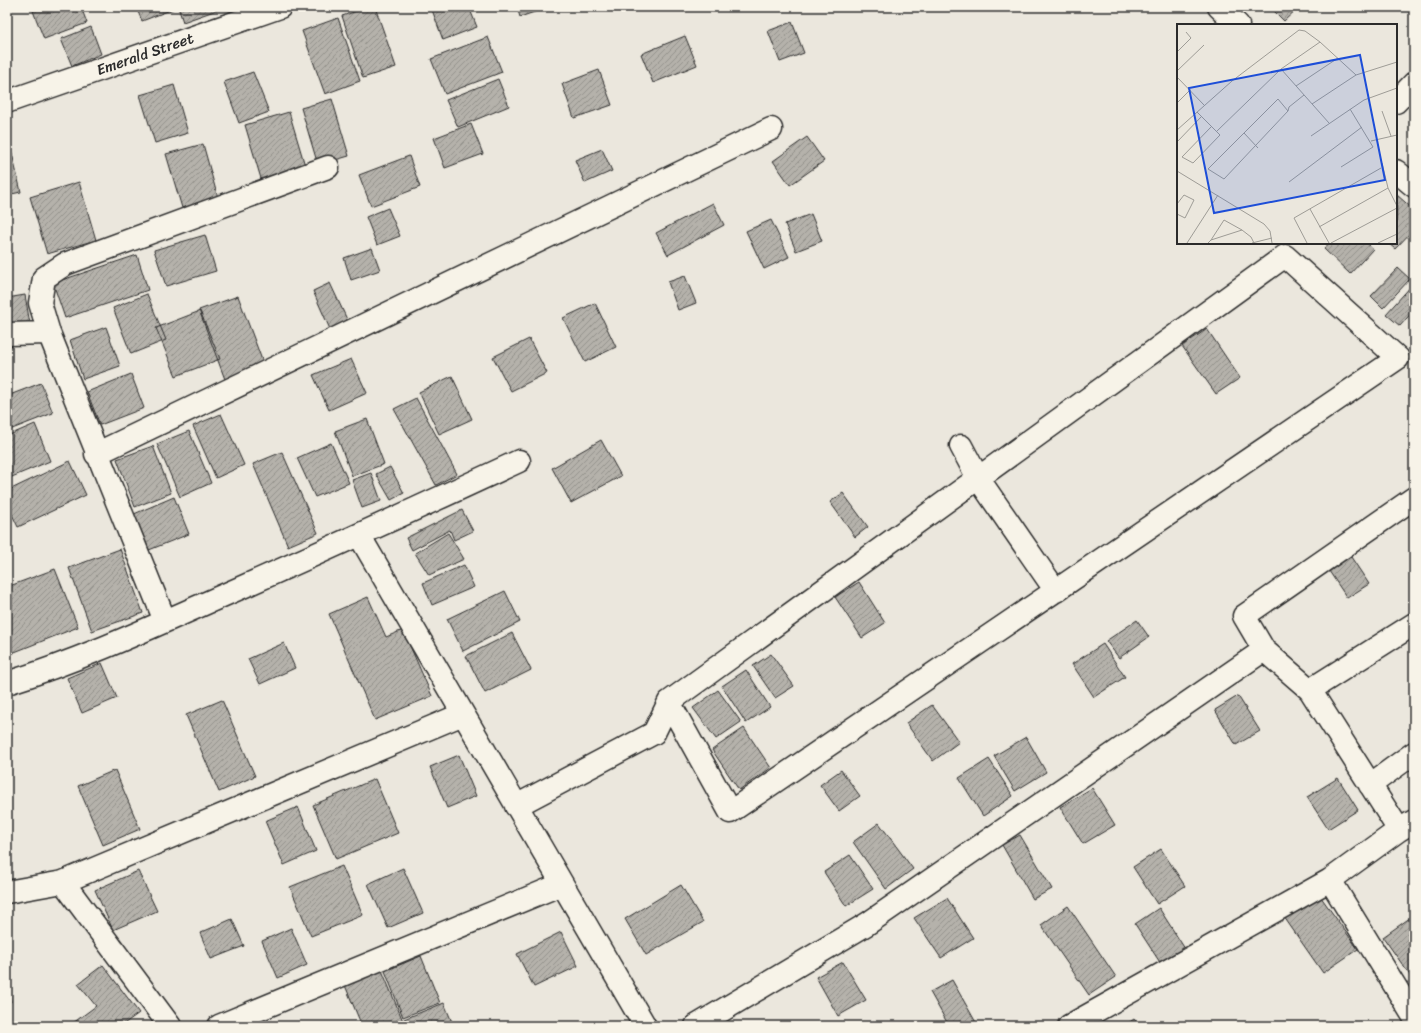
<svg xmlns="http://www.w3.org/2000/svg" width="1421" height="1033" font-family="Sriracha,sans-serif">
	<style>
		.building { fill: url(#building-hatch); stroke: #2b2b2b }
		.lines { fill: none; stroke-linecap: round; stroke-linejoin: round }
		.street-casing { stroke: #2b2b2b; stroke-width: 25 }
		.street { stroke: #f7f3e8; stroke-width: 22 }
		.labels { text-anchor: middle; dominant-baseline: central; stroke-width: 3; stroke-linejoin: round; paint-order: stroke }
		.street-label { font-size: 15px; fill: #2b2b2b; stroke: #f7f3e8 }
		.inset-road { fill: none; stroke: #9e9c96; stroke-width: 1 }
		.view { fill: #1d4ed8; fill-opacity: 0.15; stroke: #1d4ed8; stroke-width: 2 }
		.inset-edge { fill: none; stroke: #2b2b2b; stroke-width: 2 }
	</style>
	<defs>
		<pattern id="building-hatch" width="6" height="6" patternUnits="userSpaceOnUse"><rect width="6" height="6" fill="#b5b2ab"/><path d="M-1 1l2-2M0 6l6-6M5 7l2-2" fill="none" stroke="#93918b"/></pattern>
	</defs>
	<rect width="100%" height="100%" fill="#ebe7dd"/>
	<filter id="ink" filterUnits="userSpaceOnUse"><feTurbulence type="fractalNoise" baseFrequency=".025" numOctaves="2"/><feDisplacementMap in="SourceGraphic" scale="8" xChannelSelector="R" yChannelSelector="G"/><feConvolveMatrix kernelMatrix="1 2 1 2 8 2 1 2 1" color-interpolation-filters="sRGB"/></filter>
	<g filter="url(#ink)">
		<path class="building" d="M43 7H81L87 23 44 39 33 11Z
			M136 7H172L173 9 142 21Z
			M178 7H216L217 10 183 22Z
			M369 7H375L396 67 363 78 342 16Z
			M431 7H469L477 27 443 40Z
			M517 7H549L520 17Z
			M1270 7H1299L1284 21Z
			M338 18 360 81 325 94 302 31Z
			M792 22 804 53 780 62 768 31Z
			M91 27 101 54 72 66 61 39Z
			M685 36 697 65 653 83 641 54Z
			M488 37 502 72 445 94 431 59Z
			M599 70 612 105 574 118 562 84Z
			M253 72 269 112 239 123 224 82Z
			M498 79 509 106 458 127 446 100Z
			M174 85 188 133 155 143 140 95Z
			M332 99 349 156 318 165 301 108Z
			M289 112 306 169 262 182 245 125Z
			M471 124 483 154 445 168 434 138Z
			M807 137 824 161 790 185 773 161Z
			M203 144 218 198 182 208 166 154Z
			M11 149 21 192 7 195V150Z
			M602 149 612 171 585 183 575 160Z
			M409 156 420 187 371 206 359 175Z
			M79 182 96 240 47 254 30 197Z
			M1397 195 1414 210V229L1395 249 1388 243H1396Z
			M713 203 724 225 668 255 656 233Z
			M388 208 400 236 377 245 366 217Z
			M811 214 822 241 796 251 785 224Z
			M771 220 789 257 764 269 746 231Z
			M205 235 216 271 166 286 154 250Z
			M1329 243H1367L1373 249 1350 274 1324 249Z
			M372 248 380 270 351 280 344 258Z
			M137 255 148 290 65 318 53 283Z
			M1398 268 1410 279 1383 308 1371 296Z
			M685 276 696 303 678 310 668 282Z
			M330 283 351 328 333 336 313 291Z
			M1413 284 1414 310 1400 326 1386 314Z
			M147 294 166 340 131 354 113 308Z
			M25 295 30 324 7 328V298Z
			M238 296 265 368 226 382 199 310Z
			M595 303 616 347 585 362 563 318Z
			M200 311 220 359 176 376 156 328Z
			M106 327 120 366 83 379 70 340Z
			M1207 329 1240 378 1216 394 1182 346Z
			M529 339 547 373 511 391 493 357Z
			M351 359 367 393 329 410 313 375Z
			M131 374 144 408 100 425 87 392Z
			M452 376 472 419 439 434 419 392Z
			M41 383 53 413 7 431V396Z
			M416 398 457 474 436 485 394 409Z
			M221 414 244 465 216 478 193 426Z
			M367 419 384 464 352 476 335 431Z
			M35 424 50 461 7 479V436Z
			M189 431 211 483 180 497 157 444Z
			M601 440 621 476 571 503 552 468Z
			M331 443 349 483 315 497 297 458Z
			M153 446 171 493 135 507 117 459Z
			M282 452 318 533 288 546 253 464Z
			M70 461 86 495 18 527 7 504V491Z
			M390 467 404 493 391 500 376 474Z
			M371 473 381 501 362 508 352 480Z
			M843 493 868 527 855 537 830 502Z
			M174 497 189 534 149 550 134 514Z
			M462 510 473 531 454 540 450 530 412 550 406 538Z
			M448 533 464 559 429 575 415 553Z
			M120 549 143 613 92 631 69 568Z
			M1347 551 1369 584 1347 598 1325 565Z
			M464 565 474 587 432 605 423 583Z
			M55 569 78 627 7 655V587Z
			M859 582 885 623 862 638 835 597Z
			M505 591 520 622 463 651 447 619Z
			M368 597 386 637 403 630 432 696 375 720 329 614Z
			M1137 620 1149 637 1119 658 1106 641Z
			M512 633 531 670 485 693 466 656Z
			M284 643 295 668 260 684 248 659Z
			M1103 644 1125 677 1094 697 1072 664Z
			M771 654 794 686 775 698 753 666Z
			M102 663 117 698 82 713 67 678Z
			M746 670 770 707 746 723 722 686Z
			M718 690 741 722 716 739 693 708Z
			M1238 696 1260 731 1236 745 1215 710Z
			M222 700 255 776 219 792 186 715Z
			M932 705 959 742 933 761 906 723Z
			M744 728 771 768 739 790 712 750Z
			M1026 737 1046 772 1015 791 994 756Z
			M459 755 476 796 447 808 430 767Z
			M989 759 1013 796 983 816 959 778Z
			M115 770 140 829 103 845 78 786Z
			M841 770 860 796 839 811 820 785Z
			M1338 778 1358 810 1328 829 1307 797Z
			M375 779 398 833 336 859 313 805Z
			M1092 788 1115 825 1083 844 1060 807Z
			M298 807 316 851 284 865 265 821Z
			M879 823 913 869 886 889 853 842Z
			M1020 835 1052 889 1033 899 1002 845Z
			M1161 849 1185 886 1157 904 1133 867Z
			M850 855 873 889 846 906 824 872Z
			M342 866 363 915 311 936 290 887Z
			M403 868 423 913 388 928 368 884Z
			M138 871 157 911 113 930 95 890Z
			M681 885 703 922 646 955 625 919Z
			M1318 893 1358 949 1323 973 1284 917Z
			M947 898 973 938 941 958 914 918Z
			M1068 906 1116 977 1089 995 1041 925Z
			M1159 908 1187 952 1163 967 1135 924Z
			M1414 915V981L1383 937Z
			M232 919 244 946 211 959 200 933Z
			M291 928 307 965 278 978 262 941Z
			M561 932 578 966 534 987 517 954Z
			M421 956 440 1003 403 1017 385 971Z
			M843 962 866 1000 838 1016 816 977Z
			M103 965 139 1013 121 1026H69L96 1006 78 984Z
			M381 968 405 1026H362L344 983Z
			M7 974 11 1002H7Z
			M952 980 978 1026H949L930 992Z
			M444 1003 452 1022 442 1026H407L404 1019Z
			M1134 1019 1140 1026H1124Z"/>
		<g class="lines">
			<g class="street-casing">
				<path id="street" d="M1219 7 1238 25
					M9 101 280 7
					M1396 102 1414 83
					M1396 171 1414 186
					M7 334 49 333
					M961 446 978 478 1056 591
					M96 454 771 129
					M359 535 645 1026
					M165 621 49 333 40 303 44 278 65 264 328 167
					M7 683C81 660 152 627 222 596 322 552 420 507 519 461
					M1310 690 1414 624
					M1370 785 1414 753
					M516 806 654 733 669 702 1285 256 1398 358 730 812 669 702
					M1399 830 1310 690 1264 650 1244 616 1414 498
					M1330 880 1414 1017
					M63 882 170 1026
					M7 892 63 882 463 714
					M219 1026 562 884
					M696 1026 867 924 1264 650
					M1069 1026 1330 880 1399 830 1414 821"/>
			</g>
			<use href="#street" class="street"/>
		</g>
	</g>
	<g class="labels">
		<g class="street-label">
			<text transform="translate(145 54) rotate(-19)">Emerald Street</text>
		</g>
	</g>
	<g transform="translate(1177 24)">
		<rect width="220" height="220" fill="#ebe7dd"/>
		<path class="inset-road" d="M0 28 14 14 9 8M104 45 152 99M0 47 27 21M0 53 27 81M119 62 161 34M1 78 13 66M135 80 179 51 220 38M111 87 101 75 31 145 47 155 111 87 112 83 127 71M205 87 214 112M20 88 43 111 16 139 5 133 34 103M0 106 55 57 122 6 128 7 143 18 179 51M40 107 104 45 143 18M67 109 81 124M134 112 187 76 220 64M194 117 220 111M0 118 24 93M205 139 211 164 220 182M164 143 196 123 173 85M0 147 87 200 93 207 95 219M112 158 185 103M0 180 7 171 17 176 8 194 0 190M133 185 152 219M142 203 211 164M65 206 74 213 77 219M10 219 41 171M31 219 34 216 65 206 47 196 34 216M75 219 95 214M130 219 117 194 204 144M154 219 220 184M201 219 220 210"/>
		<path class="view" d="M183 31 208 156 37 189 12 64Z"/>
		<rect width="220" height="220" class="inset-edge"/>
	</g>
	<rect width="1421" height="1033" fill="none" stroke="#f7f3e8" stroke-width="24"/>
	<rect x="12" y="12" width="1397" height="1009" fill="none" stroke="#2b2b2b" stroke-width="1.5" filter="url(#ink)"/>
</svg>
